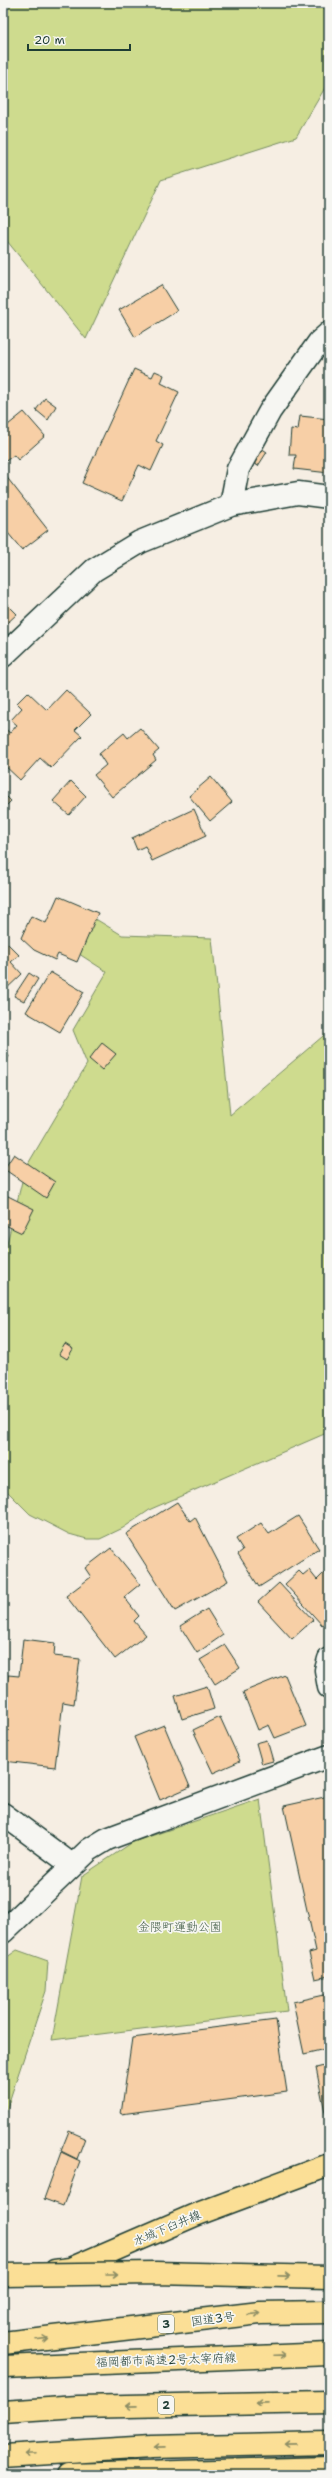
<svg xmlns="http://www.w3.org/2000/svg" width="332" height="2478" font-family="'Shantell Sans','Klee One',sans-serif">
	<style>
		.green { fill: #cedb8e; stroke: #768c61 }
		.building { fill: #f7cfa6; stroke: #1f3d34 }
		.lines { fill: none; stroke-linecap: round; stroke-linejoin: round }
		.minor-casing { stroke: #1f3d34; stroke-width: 25 }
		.major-casing { stroke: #1f3d34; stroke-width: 25 }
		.highway-casing { stroke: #1f3d34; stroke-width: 25 }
		.minor { stroke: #f6f6f2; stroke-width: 22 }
		.major { stroke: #fbdf96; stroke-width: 22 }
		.highway { stroke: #fbdf96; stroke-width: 22 }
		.highway-bridge-casing { stroke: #1f3d34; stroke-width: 25; stroke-linecap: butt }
		.highway-bridge { stroke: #fbdf96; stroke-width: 22 }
		.oneway { stroke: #8d8e65 }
		.labels { text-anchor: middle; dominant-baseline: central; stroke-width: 3.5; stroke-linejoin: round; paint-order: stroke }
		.shield { fill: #f6f6f2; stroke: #60746d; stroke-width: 1 }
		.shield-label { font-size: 11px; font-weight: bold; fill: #1f3d34 }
		.park-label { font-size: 12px; fill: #425d46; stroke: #f6f6f2 }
		.street-label { font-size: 12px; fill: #1f3d34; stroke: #f6f6f2 }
	</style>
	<rect width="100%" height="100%" fill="#f6eee3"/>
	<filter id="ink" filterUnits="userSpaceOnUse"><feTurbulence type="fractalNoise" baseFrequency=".025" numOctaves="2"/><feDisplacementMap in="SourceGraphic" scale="8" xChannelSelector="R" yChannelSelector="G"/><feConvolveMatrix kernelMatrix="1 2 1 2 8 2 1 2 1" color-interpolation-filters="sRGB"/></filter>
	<g filter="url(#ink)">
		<path class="green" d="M3 3H329V81L296 137 161 180 86 339 3 236Z
			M84 912 122 935 212 938 230 1115 329 1031V1432L151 1509 123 1528 100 1539H87L69 1534 30 1514 3 1487V1260L25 1169 87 1064 73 1030 107 972 45 932Z
			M260 1799 287 2011 52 2040 82 1876 133 1842Z
			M17 1950 48 1961 46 1991 3 2120V1960Z"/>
		<path class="building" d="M161 285 177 311 135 337 119 310Z
			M134 369 152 377 155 371 164 375 161 383 179 392 156 441 163 445 151 471 139 465 122 501 82 483Z
			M45 398 56 406 48 420 36 410Z
			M24 412 45 436 18 460 14 455 3 463V429Z
			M300 416 329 419V473L294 469 296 455H289L291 429 298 430Z
			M261 448 267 452 258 466 252 462Z
			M5 475 48 530 22 550 3 527Z
			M7 604 17 614 3 627V608Z
			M66 690 91 714 75 730 82 736 51 768 40 758 20 780 3 764V727L10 733 17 725 11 720 22 708 17 703 28 692 47 710Z
			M140 728 159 750 153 755 156 760 112 797 94 775 106 765 99 754 124 733 128 738Z
			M211 777 232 802 210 821 189 796Z
			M71 781 86 796 69 815 53 801Z
			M3 793 11 801 3 809Z
			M194 809 206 836 152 861 145 846 137 850 132 838Z
			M58 896 98 913 77 962 58 954 55 960 34 950 21 938 31 916 46 923Z
			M3 939 19 955 11 962 22 974 3 992Z
			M50 972 84 992 60 1032 26 1012Z
			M29 973 38 979 24 1001 14 996Z
			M102 1043 116 1054 102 1070 89 1059Z
			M3 1053 9 1056 4 1065 3 1064Z
			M14 1154 55 1182 46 1198 4 1169Z
			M6 1195 34 1209 22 1233 3 1224V1201Z
			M65 1344 73 1349 67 1359 59 1354Z
			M177 1502 190 1521 195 1517 228 1581 175 1611 126 1534Z
			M298 1516 319 1549 259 1587 238 1554 243 1550 236 1539 261 1523 269 1534Z
			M111 1548 140 1584 124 1597 139 1616 134 1621 146 1635 115 1659 66 1596 91 1577 85 1568Z
			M309 1570 317 1580 324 1573 329 1578V1619L322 1625 285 1584 299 1571 303 1575Z
			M279 1583 313 1620 292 1639 258 1602Z
			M207 1609 223 1635 197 1653 180 1626Z
			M23 1639 55 1643 54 1656 80 1659 74 1704 63 1702 55 1767 3 1761V1717L8 1675 19 1676Z
			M225 1645 240 1668 215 1684 200 1660Z
			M285 1675 306 1726 275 1738 269 1725 258 1730 243 1692Z
			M207 1686 214 1709 182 1719 175 1696Z
			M220 1717 240 1761 213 1773 193 1730Z
			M164 1725 190 1787 160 1800 134 1737Z
			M267 1740 273 1761 262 1764 256 1743Z
			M329 1796V1976L315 1979 309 1953 316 1951 284 1806Z
			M329 1994V2048L304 2054 293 2002Z
			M276 2020 287 2092 121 2114 132 2038Z
			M328 2065 329 2127H328L316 2068Z
			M69 2131 85 2138 77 2159 61 2151Z
			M61 2152 80 2161 63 2206 44 2199Z"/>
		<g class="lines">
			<g class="minor-casing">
				<path id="minor" d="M231 505 238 469 270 411 319 342 329 333
					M3 656 94 570 140 542 231 505 298 493 329 497
					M329 1659 326 1670 329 1687
					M3 1814 72 1865
					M3 1932 89 1850 107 1839 329 1756"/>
			</g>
			<g class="major-casing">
				<path id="major" d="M55 2271 70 2269 195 2215 329 2165"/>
			</g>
			<g class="highway-casing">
				<path id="highway" d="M3 2343 260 2313 329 2312
					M3 2367 329 2354
					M3 2412 78 2407 329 2402
					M3 2456 151 2447 329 2443
					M68 2475 329 2468"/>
			</g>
			<use href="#minor" class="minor"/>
			<use href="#major" class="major"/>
			<use href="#highway" class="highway"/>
			<g class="highway-bridge-casing">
				<path id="highway-bridge" d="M3 2275 156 2273 329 2277"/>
			</g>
			<use href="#highway-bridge" class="highway-bridge"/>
		</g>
		<defs><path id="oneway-shaft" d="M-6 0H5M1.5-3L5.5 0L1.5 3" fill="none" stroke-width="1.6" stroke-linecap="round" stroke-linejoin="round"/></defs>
		<g class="oneway">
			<use href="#oneway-shaft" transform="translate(112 2274)"/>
			<use href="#oneway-shaft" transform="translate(284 2276) rotate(1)"/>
			<use href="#oneway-shaft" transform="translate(254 2314) rotate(-6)"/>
			<use href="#oneway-shaft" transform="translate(42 2339) rotate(-7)"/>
			<use href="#oneway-shaft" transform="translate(280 2355) rotate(-2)"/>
			<use href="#oneway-shaft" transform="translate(262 2403) rotate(179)"/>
			<use href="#oneway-shaft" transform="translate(132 2406) rotate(179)"/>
			<use href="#oneway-shaft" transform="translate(290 2444) rotate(179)"/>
			<use href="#oneway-shaft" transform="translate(160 2447) rotate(179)"/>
			<use href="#oneway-shaft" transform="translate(30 2454) rotate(177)"/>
		</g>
	</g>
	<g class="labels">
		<g class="shield">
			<rect x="158" y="2315" width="16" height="18" rx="3"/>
			<rect x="158" y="2396" width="16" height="18" rx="3"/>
		</g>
		<g class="shield-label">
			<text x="166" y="2324">3</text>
			<text x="166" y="2405">2</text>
		</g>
		<g class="park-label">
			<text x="180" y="1927">金隈町運動公園</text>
		</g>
		<g class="street-label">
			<text transform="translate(167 2228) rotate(-23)">水城下臼井線</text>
			<text transform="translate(213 2319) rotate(-7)">国道3号</text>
			<text transform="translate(166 2360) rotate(-2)">福岡都市高速2号太宰府線</text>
		</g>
	</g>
	<rect width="332" height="2478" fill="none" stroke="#f6f6f2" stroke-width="16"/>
	<rect x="8" y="8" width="316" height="2462" fill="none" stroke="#1f3d34" stroke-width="1.5" filter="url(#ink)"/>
	<path d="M28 44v6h102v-6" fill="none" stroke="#1f3d34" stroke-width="2"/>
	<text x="34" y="44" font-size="12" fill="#1f3d34" stroke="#f6f6f2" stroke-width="3" paint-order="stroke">20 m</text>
</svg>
